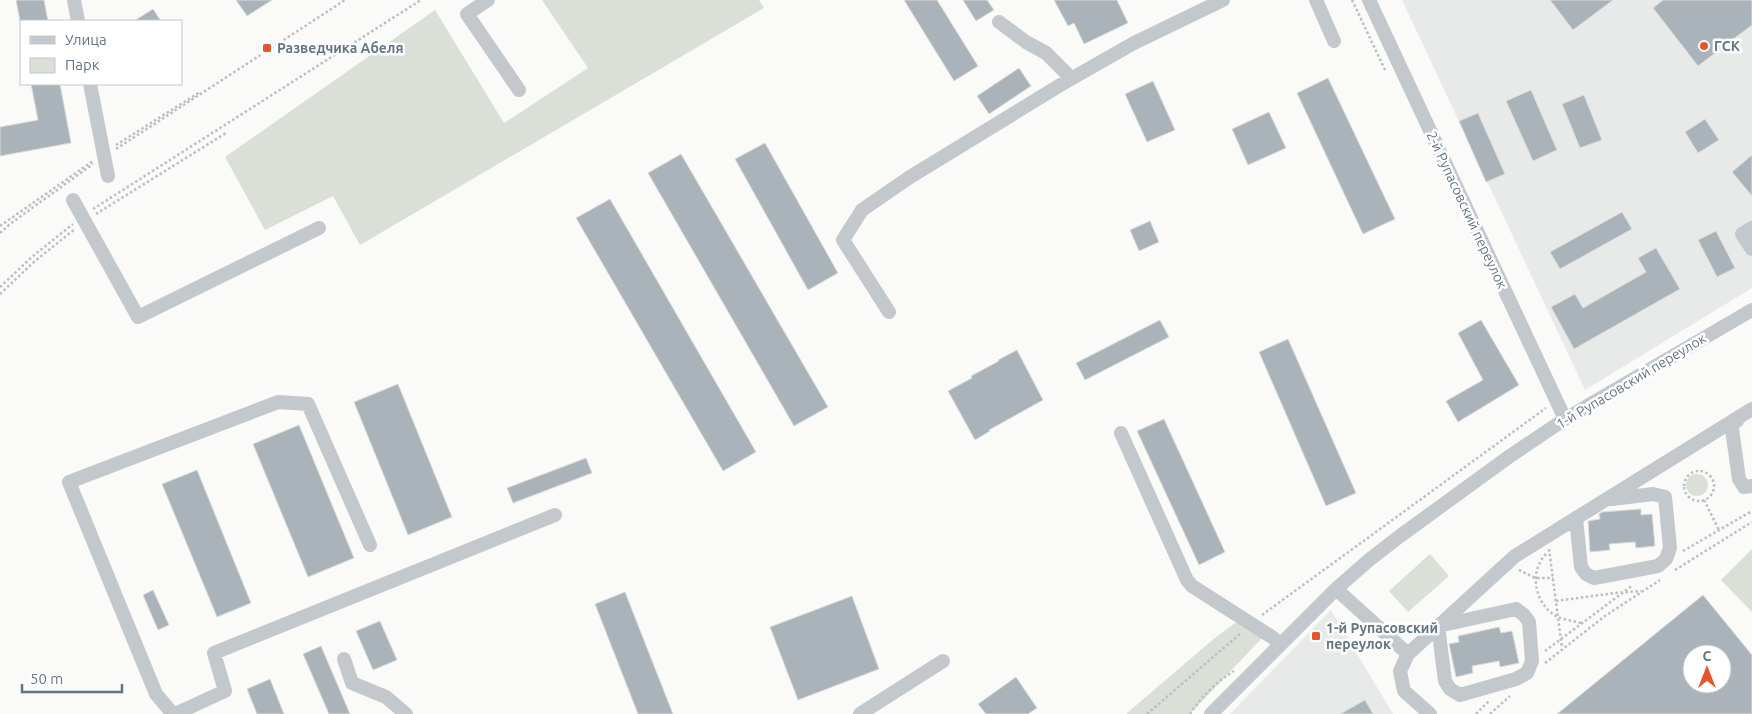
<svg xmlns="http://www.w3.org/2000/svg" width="1752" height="714" font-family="Ubuntu,sans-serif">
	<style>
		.built { fill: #e8e9e9 }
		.green { fill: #dadfd7 }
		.building { fill: #aab3b9; stroke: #dcdcda; fill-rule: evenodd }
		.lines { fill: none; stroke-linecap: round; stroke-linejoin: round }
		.path { stroke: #bbbfc2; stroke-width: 2.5; stroke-dasharray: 2.5 2.5; stroke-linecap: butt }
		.minor { stroke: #c3c8cc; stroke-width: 14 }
		.poi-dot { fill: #e4572e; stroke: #fff; stroke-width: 2 }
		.labels { text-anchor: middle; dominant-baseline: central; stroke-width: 5; stroke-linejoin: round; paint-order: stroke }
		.poi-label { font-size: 14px; font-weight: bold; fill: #657683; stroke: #fff; text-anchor: start }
		.street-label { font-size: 14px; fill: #657683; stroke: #fff }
	</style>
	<rect width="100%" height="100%" fill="#fafaf8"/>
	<path class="built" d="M1402 0H1752V288L1585 390Z
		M1331 610 1393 714H1230Z"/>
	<path class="green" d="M542 0H759L764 8 360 245 333 196 265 230 225 157 435 10 504 123 588 68Z
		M1686 485a11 11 0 1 1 22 0a11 11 0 1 1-22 0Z
		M1752 549V612L1721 580Z
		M1430 554 1449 576 1408 612 1389 591Z
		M1238 621 1263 637 1190 714H1126L1216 637Z"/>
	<path class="building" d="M16 0H44L48 21H20Z
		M236 0H272L247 16Z
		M904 0H937L978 66 954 81Z
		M963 0H987L994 10 976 21Z
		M1054 0H1117L1128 23 1084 44 1074 23 1068 26Z
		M1550 0H1613L1573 30Z
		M1663 0H1752V25L1698 66 1653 8Z
		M153 9 161 21H134Z
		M1019 68 1031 86 989 114 977 96Z
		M1328 78 1395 219 1363 234 1297 93Z
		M1153 81 1175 130 1147 142 1125 94Z
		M31 84H60L71 143 0 156V127L38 120Z
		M1531 90 1557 150 1533 161 1506 101Z
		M1584 95 1602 140 1580 148 1562 104Z
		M1269 112 1286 148 1248 165 1232 129Z
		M1478 113 1505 174 1486 182 1459 121Z
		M1705 119 1719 140 1698 153 1685 132Z
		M765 143 838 273 808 290 735 159Z
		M681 154 828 407 794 426 648 173Z
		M1752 155V196L1732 172Z
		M610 199 756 452 723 471 576 218Z
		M1622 212 1632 229 1560 269 1550 252Z
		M1150 221 1159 242 1139 251 1130 230Z
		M1716 231 1735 268 1717 277 1698 240Z
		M1656 248 1680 289 1574 349 1551 307 1575 294 1583 308 1646 272 1638 258Z
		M1160 320 1169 337 1085 380 1076 363Z
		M1481 320 1519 385 1458 422 1446 401 1483 380 1458 333Z
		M1288 339 1356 493 1326 506 1259 352Z
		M1017 350 1043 400 989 430 990 431 975 440 948 391 972 378 971 376 999 361 998 360Z
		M398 384 452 517 408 535 354 402Z
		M1164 419 1225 552 1199 565 1137 431Z
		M299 425 354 558 308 577 253 444Z
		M586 458 592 473 513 503 507 488Z
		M197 470 251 603 217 617 162 484Z
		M1641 509V515L1652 514 1655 546 1636 548 1635 542 1609 544 1610 550 1590 552 1588 521 1600 519 1599 514 1602 512Z
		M153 590 169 625 158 630 143 595Z
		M625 592 673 714H638L595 604Z
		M1703 595 1752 655V714H1557ZM1692 654H1722V684H1692Z
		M852 596 879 669 798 700 770 627Z
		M380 621 397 660 373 670 356 631Z
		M1499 627 1501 633 1512 631 1519 663 1500 667 1499 661 1472 666 1473 673 1456 677 1449 644 1459 642 1458 636Z
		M321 646 350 714H329L303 654Z
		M1016 677 1037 708 1028 714H986L978 704Z
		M270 679 284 714H257L247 689Z
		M1365 700 1373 714H1340Z"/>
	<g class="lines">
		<path class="path" d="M1352 0 1386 72
			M116 145 200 92
			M116 149 345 0
			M93 209 421 0
			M96 214 226 133
			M0 226 93 161
			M0 233 10 224 93 164
			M0 287 33 256 73 224
			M0 294 35 261 75 229
			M1684 486a15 15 0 1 1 30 0a15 15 0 1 1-30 0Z
			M1704 500 1719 530
			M1549 549 1562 648
			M1683 551 1752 511
			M1546 554C1528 572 1535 606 1558 617 1565 620 1574 621 1581 623
			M1519 570 1535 578H1553
			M1675 570 1752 522
			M1556 601 1615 593 1641 591
			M1262 615 1546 408
			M1545 651 1633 585
			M1545 663 1605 616 1660 580
			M1147 714 1241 633
			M1190 714C1201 697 1216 682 1234 671
			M1476 714 1489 701
			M1490 714 1510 696"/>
		<path class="minor" d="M74 0 78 21
			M488 0 467 14 519 90
			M1316 0 1334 41
			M1369 0 1565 419
			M999 22 1026 42 1046 53 1071 78
			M90 84 108 176
			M73 200 138 317 319 228
			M1752 228 1742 234 1752 249
			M889 312 843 240 862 210 910 177 1062 84 1134 43 1223 0
			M1737 421 1731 422 1739 479 1744 487 1752 486
			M1121 433 1187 580 1192 586 1272 637 1280 644
			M1576 518 1581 567 1586 574 1594 578 1658 566 1666 559 1670 548 1665 497 1653 494 1612 499
			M1336 589 1408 654
			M1516 609 1524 615 1529 622 1532 661 1527 673 1516 679 1460 695 1450 689 1445 681 1438 626Z
			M344 659 352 683 386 697 406 714
			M173 714 156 694 69 482 278 402 308 404 370 545
			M175 714 225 691 214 653 555 515
			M860 714 943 661
			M1211 714 1336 589 1369 560 1400 536 1510 456 1565 419 1752 310
			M1430 714 1404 691 1400 671 1408 654 1515 556 1752 409"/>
	</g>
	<g class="poi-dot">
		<circle cx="1704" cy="46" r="5"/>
		<rect x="262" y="43" width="10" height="10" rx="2.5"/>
		<rect x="1311" y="631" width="10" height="10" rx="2.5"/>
	</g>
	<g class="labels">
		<g class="poi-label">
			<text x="1714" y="46">ГСК</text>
			<text x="277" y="48">Разведчика Абеля</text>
			<text x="1326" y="628">1-й Рупасовский<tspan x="1326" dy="16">переулок</tspan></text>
		</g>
		<g class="street-label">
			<text transform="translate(1467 210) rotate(65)">2-й Рупасовский переулок</text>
			<text transform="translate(1631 381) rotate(-31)">1-й Рупасовский переулок</text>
		</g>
	</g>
	<rect x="20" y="20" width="162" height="65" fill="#ffffff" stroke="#c1c8cd"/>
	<rect x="30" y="36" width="25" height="8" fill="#c3c8cc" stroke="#c1c8cd"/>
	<text x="65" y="45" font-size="15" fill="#657683">Улица</text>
	<rect x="30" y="58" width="25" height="15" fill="#dadfd7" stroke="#c1c8cd"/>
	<text x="65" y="70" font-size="15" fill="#657683">Парк</text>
	<g transform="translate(1707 669)"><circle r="24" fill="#ffffff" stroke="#c1c8cd"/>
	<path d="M0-4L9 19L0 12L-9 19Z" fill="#e4572e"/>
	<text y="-8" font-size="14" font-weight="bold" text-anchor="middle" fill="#657683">С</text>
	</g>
	<path d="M22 684v8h100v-8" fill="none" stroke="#657683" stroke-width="2.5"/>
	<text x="30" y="684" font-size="15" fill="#657683" stroke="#ffffff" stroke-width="4" paint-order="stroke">50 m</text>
</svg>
